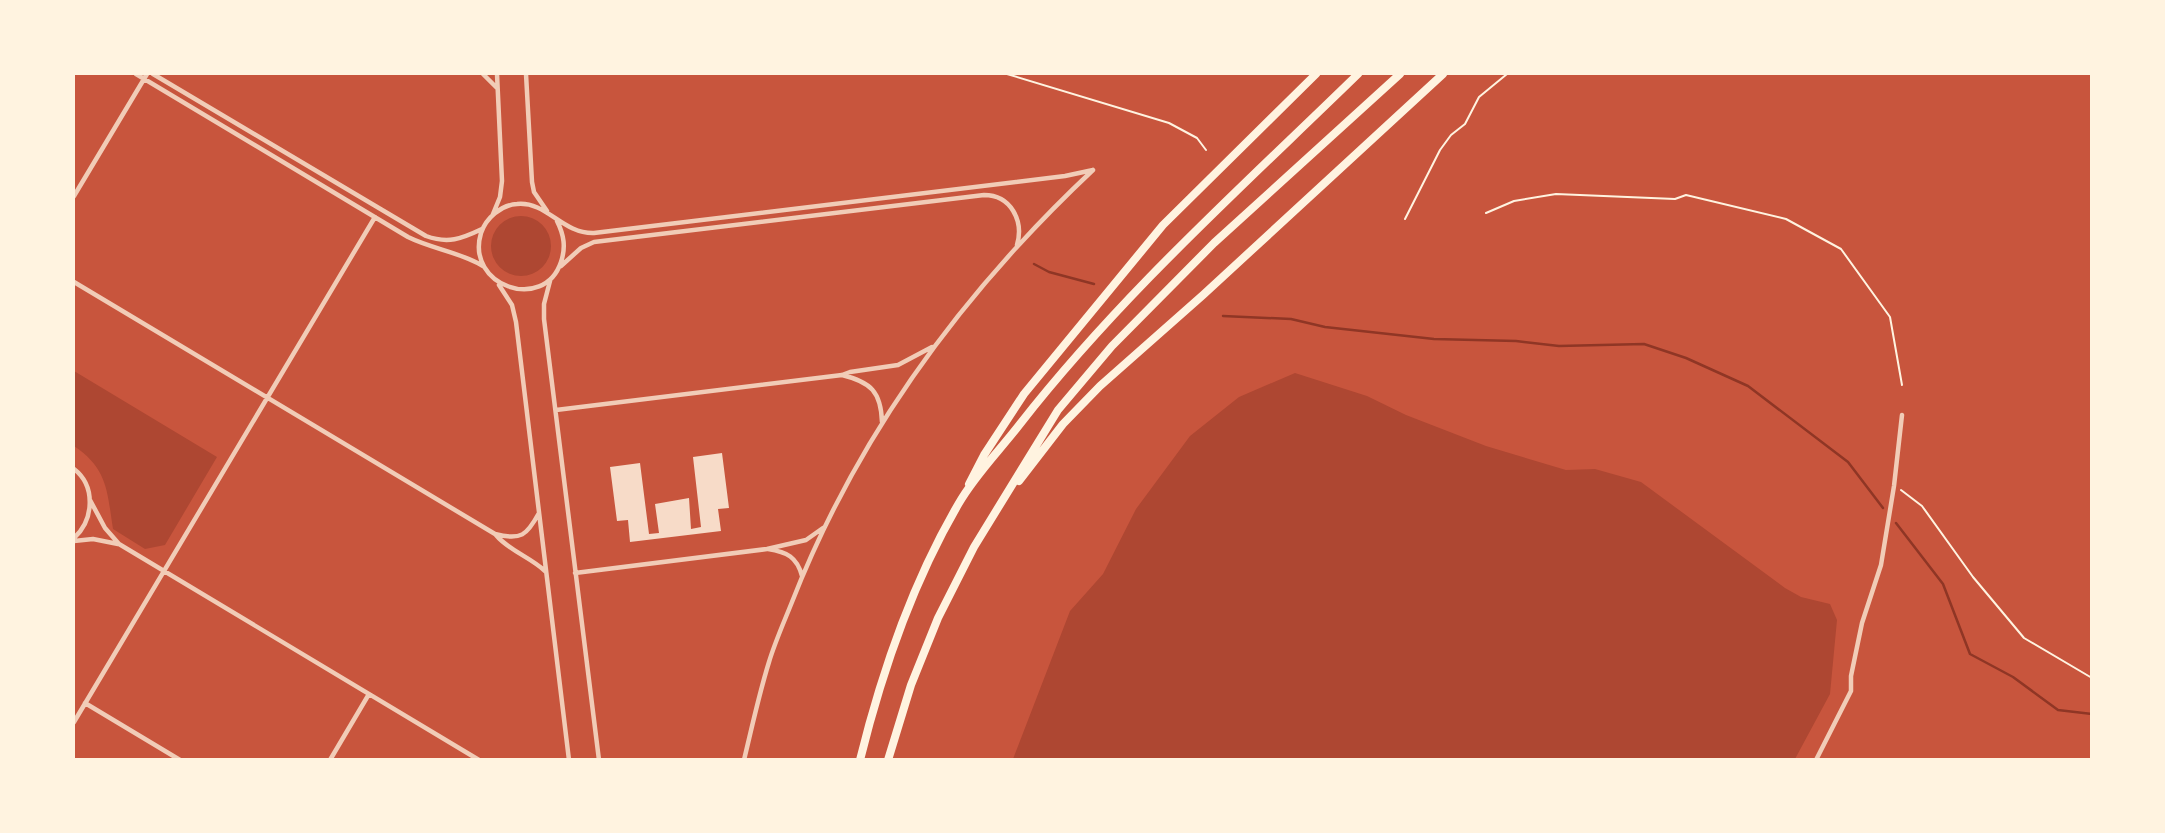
<svg xmlns="http://www.w3.org/2000/svg" width="2165" height="833" font-family="'Work Sans',sans-serif">
	<style>
		.green { fill: #ae4732 }
		.lines { fill: none; stroke-linecap: round; stroke-linejoin: round }
		.stream { stroke: #8f3625; stroke-width: 2.5 }
		.building { fill: #f7dbc8 }
		.path { stroke: #fff3e0; stroke-width: 2 }
		.minor { stroke: #f1ccb7; stroke-width: 4.5 }
		.motorway { stroke: #fff3e0; stroke-width: 8 }
	</style>
	<rect width="100%" height="100%" fill="#c8553d"/>
	<path class="green" d="M491 246a30 30 0 1 1 60 0a30 30 0 1 1-60 0Z
		M74 371 217 457 165 545 145 549 113 529C107 491 108 469 74 446Z
		M1295 373 1367 396 1406 415 1486 446 1566 470 1595 469 1641 482 1785 588 1801 597 1830 604 1837 620 1830 694 1795 759H1013L1070 611 1103 574 1136 509 1190 436 1239 397Z"/>
	<g class="lines">
		<path class="stream" d="M1034 264 1049 272 1094 284
			M1223 316 1291 319 1325 327 1434 339 1516 341 1559 346 1644 344 1686 358 1748 386 1848 462 1883 508
			M1896 523 1943 584 1970 654 2013 677 2058 710 2092 714"/>
	</g>
	<path class="building" d="M722 453 729 508 718 509 721 531 630 542 628 520 617 521 610 467 640 463 649 534 659 533 655 504 689 498 691 529 701 527 693 457Z"/>
	<g class="lines">
		<path class="path" d="M1007 74 1169 123 1197 138 1206 150
			M1486 213 1514 201 1556 194 1675 199 1686 195 1786 219 1841 249 1890 317 1902 385
			M1405 219 1440 150 1451 135 1465 124 1479 97 1507 74
			M1901 490 1922 506 1973 577 2024 638 2092 678"/>
		<path class="minor" d="M136 74 408 237C432 249 460 252 483 266
			M153 74 426 236C448 244 461 239 482 229
			M483 74 497 88
			M526 74 532 182 534 192 547 211
			M74 196 147 74
			M493 214 500 197 502 181 497 74
			M557 221C564 235 566 247 561 262 544 313 465 286 481 233 486 218 501 205 517 204 547 201 562 234 594 233L1065 176 1093 170
			M561 266 581 248 594 242 984 195C1011 195 1024 221 1017 245
			M550 281 544 304V319L599 760
			M74 282 495 534C521 541 527 535 539 513
			M499 285 512 305 516 322 569 760
			M842 375C871 382 881 392 882 422
			M556 410 842 375 850 372 898 365 932 347
			M74 469C96 486 94 520 74 538
			M90 500 105 528 119 544 479 760
			M496 535C508 550 530 557 545 571
			M74 541 93 539 118 544
			M768 549C787 552 797 557 802 576
			M575 573 767 549 806 540 823 528
			M85 703 180 760
			M74 722 375 217
			M330 760 369 694
			M744 760C752 727 759 694 769 662 775 642 784 622 792 602 857 436 963 292 1093 170
			M1816 760 1851 691V676L1862 623 1881 565 1894 486 1902 415"/>
		<path class="motorway" d="M1019 481 1063 424 1100 386 1203 295 1443 74
			M969 484 984 455 1024 394 1163 225 1316 74
			M860 760C882 671 912 583 959 503 975 475 1000 450 1020 424 1120 296 1242 187 1358 74
			M888 760 911 685 938 618 974 547 1058 410 1112 346 1214 243 1400 74"/>
	</g>
	<rect width="2165" height="833" fill="none" stroke="#fff3e0" stroke-width="150"/>
</svg>
